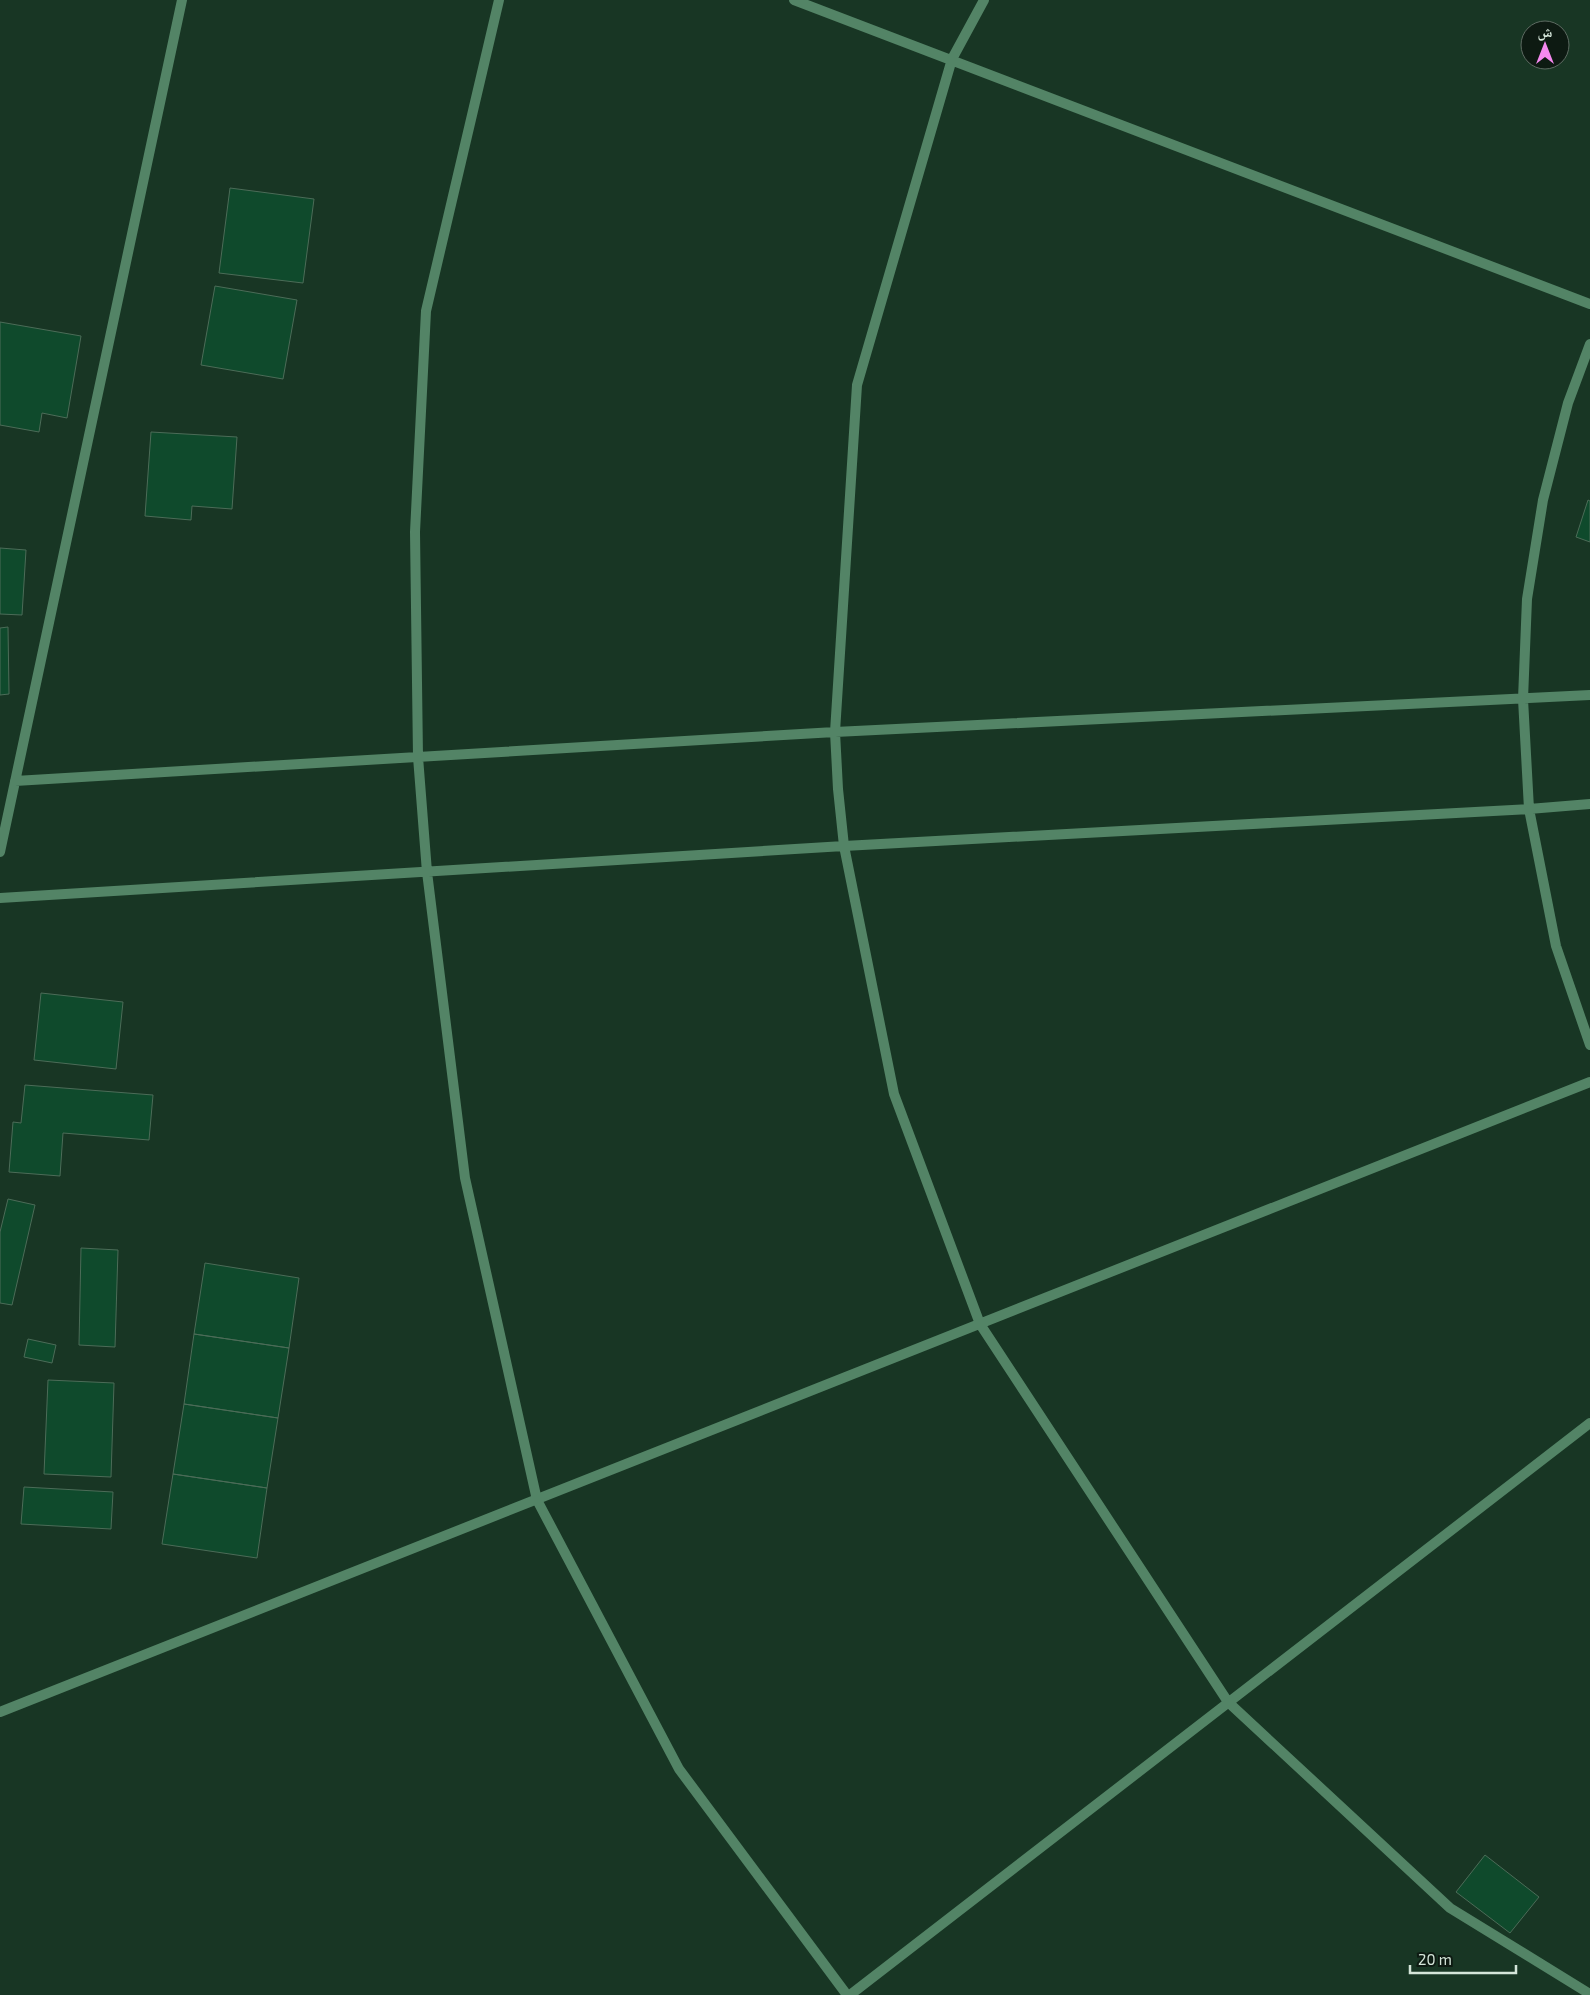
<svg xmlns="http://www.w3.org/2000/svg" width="1590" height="1995" font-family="'Exo 2','Noto Naskh Arabic',sans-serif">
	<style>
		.building { fill: #0f4a2c; stroke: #4c6c58 }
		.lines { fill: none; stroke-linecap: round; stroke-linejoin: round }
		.minor { stroke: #538466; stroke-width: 10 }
	</style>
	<rect width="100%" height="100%" fill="#183624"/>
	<path class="building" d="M230 188 314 199 303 283 219 273Z
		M215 286 297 300 283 379 201 365Z
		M0 322 81 336 67 418 42 413 39 432 0 425Z
		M151 432 237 437 232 509 192 506 191 520 145 516Z
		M1588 500 1590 501V542L1576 537Z
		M0 548 26 550 22 615 0 614Z
		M8 627 9 694 0 695V628Z
		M41 993 123 1002 116 1069 34 1060Z
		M25 1085 153 1095 149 1140 63 1133 60 1176 9 1172 13 1122 21 1123Z
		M8 1199 35 1205 12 1305 0 1303V1232Z
		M81 1248 118 1250 115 1347 79 1345Z
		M205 1263 299 1278 289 1348 194 1334Z
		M194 1334 289 1348 278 1418 184 1404Z
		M28 1339 56 1345 52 1363 24 1357Z
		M48 1380 114 1383 111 1477 44 1474Z
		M184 1404 278 1418 267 1488 173 1474Z
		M173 1474 267 1488 257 1558 162 1544Z
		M24 1487 113 1492 111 1529 21 1524Z
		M1485 1855 1539 1897 1510 1933 1456 1892Z"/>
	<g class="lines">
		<path class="minor" d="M499 0 426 311 415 532 418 757 427 872 465 1178 537 1500 679 1769 847 1995
			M794 0 1590 304
			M984 0 952 59 857 385 835 732 838 789 844 846 894 1094 980 1324 1228 1702 1450 1908 1590 1994
			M1590 344 1568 403 1543 500 1527 599 1523 699 1529 809 1556 946 1590 1045
			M15 781 835 732 1590 695
			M0 852 182 0
			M0 898 844 846 1529 809 1590 804
			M0 1712 1590 1082
			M850 1995 1590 1423"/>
	</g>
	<g transform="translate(1545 45)"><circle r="24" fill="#0d1a12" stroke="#5d6b62"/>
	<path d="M0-4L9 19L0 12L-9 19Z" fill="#f589ef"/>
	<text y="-8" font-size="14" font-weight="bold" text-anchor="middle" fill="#d4e5d9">ش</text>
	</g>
	<path d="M1410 1965v8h106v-8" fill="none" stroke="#d4e5d9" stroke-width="2.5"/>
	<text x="1418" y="1965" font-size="15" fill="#d4e5d9" stroke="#0d1a12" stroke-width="4" paint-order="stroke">20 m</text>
</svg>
